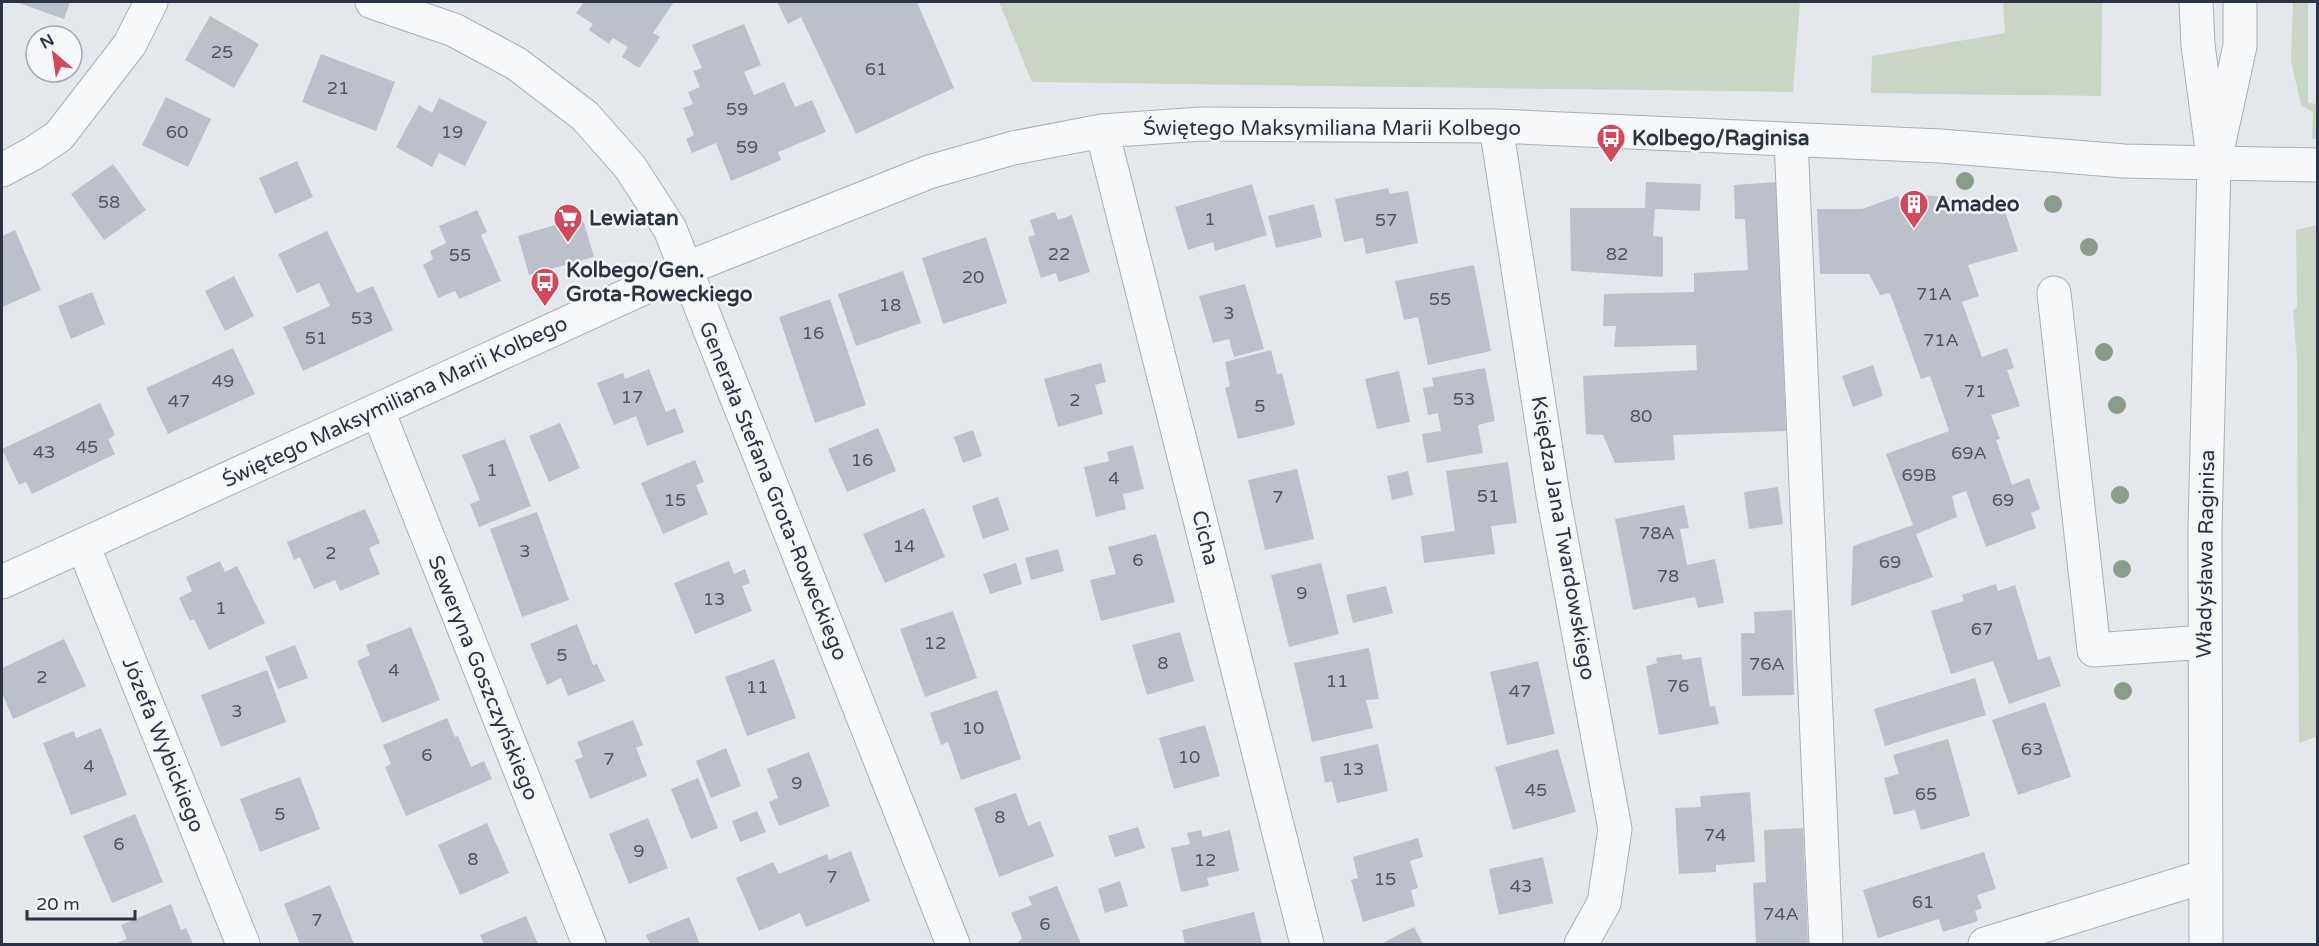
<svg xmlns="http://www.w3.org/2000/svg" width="2319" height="946" font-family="'Varela Round',sans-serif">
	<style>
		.green { fill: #c9d6c5 }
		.building { fill: #bbc0ca }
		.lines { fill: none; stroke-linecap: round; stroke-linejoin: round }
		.minor-casing { stroke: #a9aeb7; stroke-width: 35 }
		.minor { stroke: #f7f8fa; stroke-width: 33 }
		.tree { fill: #899d89 }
		.labels { text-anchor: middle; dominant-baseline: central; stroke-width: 5; stroke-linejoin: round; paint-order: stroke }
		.number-label { font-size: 18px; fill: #4f5766 }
		.street-label { font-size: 21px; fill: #2b3445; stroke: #f4f6f9 }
		.poi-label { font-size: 21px; font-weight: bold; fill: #2b3445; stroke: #f4f6f9; text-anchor: start }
	</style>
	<rect width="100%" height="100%" fill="#e4e7ec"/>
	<path class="green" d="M999 2H1800L1793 92 1032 82Z
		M2003 2H2102L2101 96 1871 93 1872 56 2005 33Z
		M2293 2H2308V103L2317 104V139H2312L2313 112 2301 105 2291 61Z
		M2317 225 2318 736 2299 743 2297 358 2293 311 2297 306 2296 230Z"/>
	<path class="building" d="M16 2H70L64 19Z
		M584 2H674L653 33 660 37 639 68 622 57 628 47 613 38 609 44 589 30 593 24 576 13Z
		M777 2H917L954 88 856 134 801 17 788 24Z
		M210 16 259 44 234 88 185 60Z
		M744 24 761 65 744 72 754 95 784 82 795 107 812 100 826 132 778 152 781 160 731 181 716 143 692 153 686 139 694 135 683 108 693 104 688 92 700 87 693 71 702 68 692 45Z
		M321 54 395 82 376 131 302 102Z
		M166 97 211 119 188 167 142 145Z
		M439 98 487 122 465 166 439 153 432 167 396 147 419 105 432 113Z
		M297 161 313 197 275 214 259 178Z
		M113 164 146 210 104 240 71 194Z
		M1646 182 1701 184 1700 211 1655 209 1653 236 1663 237V277L1571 271 1570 208H1645Z
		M1777 182 1786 431 1673 435 1675 460 1615 463 1603 435 1586 434 1583 376 1697 370 1696 345 1614 347 1616 326H1603L1604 294 1694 292V273L1748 270 1745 219H1735L1734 185Z
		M1252 184 1267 235 1215 251 1213 242 1188 250 1175 207Z
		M1388 188 1390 194 1408 191 1418 243 1366 254 1363 238 1344 242 1335 199Z
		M1925 195 2003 205 2018 251 1968 265 1979 296 1962 302 1982 357 2007 348 2014 368 2007 370 2020 406 1991 415 2000 439 1996 440 2012 485 2029 478 2040 509 2031 513 2036 528 1986 547 1966 491 1952 496 1957 517 1916 534 1933 577 1851 606 1853 546 1913 525 1886 454 1949 431 1930 376 1921 379 1890 293 1880 295 1869 274H1820L1817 209H1862L1898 196 1902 205Z
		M1314 204 1322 237 1276 248 1268 216Z
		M477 210 487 232 481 235 501 281 459 299 455 291 438 298 423 265 433 259 430 251 446 243 439 226Z
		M1055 212 1058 220 1072 215 1090 272 1059 282 1056 273 1041 278 1028 237 1035 235 1030 220Z
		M582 217 594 257 529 275 518 236Z
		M15 230 41 290 2 307V236Z
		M327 231 357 293 373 286 393 330 303 371 283 327 330 306 319 283 297 293 278 254Z
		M986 237 1007 303 943 324 922 258Z
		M1474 265 1491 351 1428 365 1418 317 1404 320 1395 281Z
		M903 271 921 323 856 346 838 294Z
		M234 276 254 316 225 331 205 291Z
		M1245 284 1264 349 1234 357 1229 339 1213 343 1199 296Z
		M92 292 105 324 71 339 58 306Z
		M830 299 866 405 815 423 779 317Z
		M233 348 255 394 168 434 146 388Z
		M1271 350 1277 374 1282 373 1295 425 1238 439 1225 388 1230 386 1225 362Z
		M1101 363 1106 382 1095 385 1103 414 1058 427 1044 379Z
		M1873 365 1883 396 1853 407 1842 376Z
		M1485 368 1495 421 1478 425 1483 453 1427 463 1422 434 1441 431 1438 413 1428 415 1423 388 1434 386 1432 378Z
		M649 369 666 412 675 408 684 432 647 446 636 416 614 425 597 383 623 373 625 379Z
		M1399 371 1410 422 1377 429 1365 379Z
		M100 403 115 435 108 439 115 454 32 494 26 482 19 485 2 449Z
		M560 423 580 468 549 482 529 436Z
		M878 428 896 471 847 492 828 449Z
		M973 430 982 456 963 463 954 437Z
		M505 439 531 506 479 527 470 504 480 500 462 455Z
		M1133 445 1144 489 1123 494 1126 509 1096 517 1084 467 1109 461 1107 452Z
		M695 460 704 482 696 485 708 514 663 534 641 483Z
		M1508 462 1517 523 1491 526 1495 554 1424 563 1421 536 1455 531 1446 471Z
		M1297 469 1314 539 1265 550 1248 480Z
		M1408 471 1413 495 1392 500 1387 476Z
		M1778 487 1783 524 1749 529 1744 492Z
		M998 497 1009 530 983 539 972 506Z
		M1684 505 1689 528 1680 529 1687 565 1715 559 1724 603 1698 608 1695 597 1633 610 1615 519Z
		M924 508 945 557 885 583 863 534Z
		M365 509 380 543 369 548 380 574 340 591 335 580 314 589 300 557 294 560 287 542Z
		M537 512 569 600 522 617 490 529Z
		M1156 534 1175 602 1101 621 1090 580 1116 574 1108 547Z
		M1058 549 1064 571 1031 580 1025 558Z
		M220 561 225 572 237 566 265 623 209 650 194 619 190 621 179 598 192 591 186 577Z
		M729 561 734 574 745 569 750 583 742 586 752 611 695 634 674 583Z
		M1016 563 1022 584 990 594 983 574Z
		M1321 563 1339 634 1289 647 1271 575Z
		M1996 584 1998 591 2015 585 2038 660 2050 656 2061 686 2009 704 1993 661 1951 674 1931 611 1964 601 1962 595Z
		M1386 586 1393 613 1353 623 1346 595Z
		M1792 610 1794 695 1742 696 1741 633H1755L1754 612Z
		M953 611 977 678 925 697 900 629Z
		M577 624 593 665 597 664 605 681 568 696 561 678 547 685 530 644Z
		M411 627 440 700 382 723 357 661 370 655 366 645Z
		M1180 632 1194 681 1147 695 1132 645Z
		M64 639 86 686 13 719 2 693V668Z
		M295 645 308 678 278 689 265 657Z
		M1369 648 1379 699 1366 700 1373 728 1312 742 1294 663Z
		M1681 654 1683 660 1701 657 1710 707 1715 706 1719 724 1659 735 1646 666 1657 663 1656 658Z
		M774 659 796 718 747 736 725 677Z
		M1538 661 1555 734 1507 745 1490 672Z
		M267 670 286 722 221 747 201 695Z
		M1975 678 1986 715 1885 746 1874 709Z
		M997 690 1021 759 961 780 948 742 941 745 930 713Z
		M2045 702 2071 777 2018 795 1992 720Z
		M447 718 455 737 458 736 471 767 484 761 492 779 406 816 385 767 391 764 383 745Z
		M633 720 643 745 636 748 647 776 590 799 575 760 583 757 577 742Z
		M1205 725 1220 776 1174 789 1159 738Z
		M101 728 127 795 71 815 43 743 74 731 76 738Z
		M1948 739 1970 816 1921 830 1915 810 1894 815 1884 778 1899 774 1893 755Z
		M1378 744 1388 791 1337 803 1332 781 1325 783 1320 757Z
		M726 748 741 786 711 798 696 761Z
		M1558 749 1576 812 1513 830 1495 767Z
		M809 752 830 806 779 826 769 802 778 798 767 769Z
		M300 777 320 829 260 852 240 799Z
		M698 778 718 828 691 839 671 789Z
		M1750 792 1755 862 1716 865V872L1679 874 1675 808 1701 807 1700 796Z
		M1016 793 1028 826 1040 821 1054 856 999 877 974 808Z
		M757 811 766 832 740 842 732 821Z
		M135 814 163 882 112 903 83 836Z
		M648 818 668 868 629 884 609 834Z
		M487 823 509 873 460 895 438 845Z
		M1138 827 1145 848 1115 857 1108 836Z
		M1803 828 1808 944H1756L1753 883 1766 882 1764 830Z
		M1201 830 1203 837 1230 830 1239 871 1207 878 1209 886 1181 892 1171 848 1190 844 1187 833Z
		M1418 838 1423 857 1410 861 1418 888 1411 890 1415 906 1363 922 1351 880 1358 878 1353 857Z
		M851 851 870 901 806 927 800 913 759 931 736 878 773 862 779 874 827 854 829 860Z
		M1984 852 1996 889 1977 895 1982 908 1975 911 1978 921 1943 932 1939 919 1878 938 1863 890Z
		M1543 857 1553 903 1499 915 1489 869Z
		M1120 881 1128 906 1105 913 1098 889Z
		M330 885 354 944H300L284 904Z
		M1057 886 1081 944H1017L1022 938 1011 913 1032 905 1028 897Z
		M171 904 181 930 186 928 193 944H114L127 939 121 925Z
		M1254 912 1262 944H1185L1182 930Z
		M526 916 538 944H484L480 935Z
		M689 917 700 944H650L646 935Z
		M1414 927 1423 944H1381Z"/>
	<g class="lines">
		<g class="minor-casing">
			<path id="minor" d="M372 2 454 30 517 64 585 116 630 167 670 229 953 944
				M2196 2 2198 45 2214 164 2205 529 2206 944
				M1496 126 1553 495 1615 829 1604 903 1581 944
				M1102 131 1307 944
				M1791 140 1826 944
				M2219 142 2240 46V2
				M2 170 32 154 59 136 130 44 151 2
				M2054 293 2094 650 2205 642
				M378 411 589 944
				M83 545 243 944
				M2 582 685 269 929 172 1013 148 1102 131 1201 124 1496 126 1940 146 2124 161 2318 165
				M1985 944 2206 876"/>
		</g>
		<use href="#minor" class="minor"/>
	</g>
	<g class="tree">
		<circle cx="1965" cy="181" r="9"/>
		<circle cx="2053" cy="204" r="9"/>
		<circle cx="2089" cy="247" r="9"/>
		<circle cx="2104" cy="352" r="9"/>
		<circle cx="2117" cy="405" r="9"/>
		<circle cx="2120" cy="495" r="9"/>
		<circle cx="2122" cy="569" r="9"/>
		<circle cx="2123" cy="691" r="9"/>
	</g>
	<defs>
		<g id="bus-pin" transform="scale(1.5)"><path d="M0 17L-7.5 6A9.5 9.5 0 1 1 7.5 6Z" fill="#d1495b" stroke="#f4f6f9"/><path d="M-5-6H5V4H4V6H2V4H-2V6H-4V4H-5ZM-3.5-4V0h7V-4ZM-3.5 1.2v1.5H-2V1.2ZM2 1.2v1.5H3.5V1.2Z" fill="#fff"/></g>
		<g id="building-pin" transform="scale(1.5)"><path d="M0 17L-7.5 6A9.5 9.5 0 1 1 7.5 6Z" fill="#d1495b" stroke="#f4f6f9"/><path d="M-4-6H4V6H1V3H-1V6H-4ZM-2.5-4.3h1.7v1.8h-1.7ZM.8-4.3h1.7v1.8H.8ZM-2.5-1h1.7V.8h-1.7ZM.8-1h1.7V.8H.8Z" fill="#fff"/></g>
		<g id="supermarket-pin" transform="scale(1.5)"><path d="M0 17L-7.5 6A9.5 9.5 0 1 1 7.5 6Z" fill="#d1495b" stroke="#f4f6f9"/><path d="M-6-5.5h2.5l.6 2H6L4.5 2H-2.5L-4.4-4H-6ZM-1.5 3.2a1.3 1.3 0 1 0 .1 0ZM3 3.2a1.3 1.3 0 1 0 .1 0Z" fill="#fff"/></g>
	</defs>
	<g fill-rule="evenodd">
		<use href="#bus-pin" x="1611" y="138"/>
		<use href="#building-pin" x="1914" y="204"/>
		<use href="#supermarket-pin" x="568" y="218"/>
		<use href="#bus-pin" x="545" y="282"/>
	</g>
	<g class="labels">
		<g class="number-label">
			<text x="222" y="52">25</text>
			<text x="876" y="69">61</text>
			<text x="338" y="88">21</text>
			<text x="737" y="109">59</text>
			<text x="177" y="132">60</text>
			<text x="452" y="132">19</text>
			<text x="747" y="147">59</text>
			<text x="109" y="202">58</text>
			<text x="1210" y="219">1</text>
			<text x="1386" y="220">57</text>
			<text x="1059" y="254">22</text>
			<text x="1617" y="254">82</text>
			<text x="460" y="255">55</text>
			<text x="973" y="277">20</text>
			<text x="1934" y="294">71A</text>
			<text x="1440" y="299">55</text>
			<text x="890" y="305">18</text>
			<text x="1229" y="313">3</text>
			<text x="362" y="318">53</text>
			<text x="813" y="333">16</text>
			<text x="316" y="338">51</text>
			<text x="1941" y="340">71A</text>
			<text x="223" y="381">49</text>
			<text x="1975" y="391">71</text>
			<text x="632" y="397">17</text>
			<text x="1464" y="399">53</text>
			<text x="1075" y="400">2</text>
			<text x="179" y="401">47</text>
			<text x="1260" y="406">5</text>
			<text x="1641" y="416">80</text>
			<text x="87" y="447">45</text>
			<text x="44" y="452">43</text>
			<text x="1969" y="453">69A</text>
			<text x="862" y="460">16</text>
			<text x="492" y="470">1</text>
			<text x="1919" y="475">69B</text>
			<text x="1114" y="478">4</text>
			<text x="1488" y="496">51</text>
			<text x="1278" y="497">7</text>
			<text x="675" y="500">15</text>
			<text x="2003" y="500">69</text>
			<text x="1657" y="533">78A</text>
			<text x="904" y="546">14</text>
			<text x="525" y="551">3</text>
			<text x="331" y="553">2</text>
			<text x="1138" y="560">6</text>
			<text x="1890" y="562">69</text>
			<text x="1668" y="576">78</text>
			<text x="1302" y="593">9</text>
			<text x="714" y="599">13</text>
			<text x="221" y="608">1</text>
			<text x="1982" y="629">67</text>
			<text x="935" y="643">12</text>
			<text x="562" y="655">5</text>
			<text x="1163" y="663">8</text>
			<text x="1767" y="664">76A</text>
			<text x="394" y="670">4</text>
			<text x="42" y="677">2</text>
			<text x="1337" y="681">11</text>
			<text x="1678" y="686">76</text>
			<text x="757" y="687">11</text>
			<text x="1520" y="691">47</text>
			<text x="237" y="711">3</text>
			<text x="973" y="728">10</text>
			<text x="2032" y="749">63</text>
			<text x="427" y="755">6</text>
			<text x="1189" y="757">10</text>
			<text x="609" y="759">7</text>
			<text x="89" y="766">4</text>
			<text x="1353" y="769">13</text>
			<text x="797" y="783">9</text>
			<text x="1536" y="790">45</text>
			<text x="1926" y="794">65</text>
			<text x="280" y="814">5</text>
			<text x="1000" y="817">8</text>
			<text x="1715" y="835">74</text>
			<text x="119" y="844">6</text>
			<text x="639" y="851">9</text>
			<text x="473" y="859">8</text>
			<text x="1205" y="860">12</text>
			<text x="832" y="877">7</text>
			<text x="1385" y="879">15</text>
			<text x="1521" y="886">43</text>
			<text x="1923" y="902">61</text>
			<text x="1781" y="914">74A</text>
			<text x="317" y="920">7</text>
			<text x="1045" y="924">6</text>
		</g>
		<g class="street-label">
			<text x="1332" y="128">Świętego Maksymiliana Marii Kolbego</text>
			<text transform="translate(395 402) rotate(-25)">Świętego Maksymiliana Marii Kolbego</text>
			<text transform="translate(773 491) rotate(68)">Generała Stefana Grota-Roweckiego</text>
			<text transform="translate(1205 538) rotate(76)">Cicha</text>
			<text transform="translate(1563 538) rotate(80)">Księdza Jana Twardowskiego</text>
			<text transform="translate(2206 554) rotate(-89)">Władysława Raginisa</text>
			<text transform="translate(483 678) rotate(68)">Seweryna Goszczyńskiego</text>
			<text transform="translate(163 745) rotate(68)">Józefa Wybickiego</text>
		</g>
		<g class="poi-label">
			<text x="1632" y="138">Kolbego/Raginisa</text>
			<text x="1935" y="204">Amadeo</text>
			<text x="589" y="218">Lewiatan</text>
			<text x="566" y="270">Kolbego/Gen.<tspan x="566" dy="24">Grota-Roweckiego</tspan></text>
		</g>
	</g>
	<rect width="2319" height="946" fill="none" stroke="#2b3445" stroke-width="6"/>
	<g transform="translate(54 54) rotate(331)"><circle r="28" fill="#f4f6f9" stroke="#a4a8b1" stroke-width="1.5"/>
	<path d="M0-4.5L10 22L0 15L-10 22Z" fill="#d1495b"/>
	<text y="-9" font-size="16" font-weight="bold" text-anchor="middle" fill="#2b3445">N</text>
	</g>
	<path d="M27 910v9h108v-9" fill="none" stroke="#2b3445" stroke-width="3"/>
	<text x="36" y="910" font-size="18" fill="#2b3445" stroke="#f4f6f9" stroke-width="4.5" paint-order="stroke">20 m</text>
</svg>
